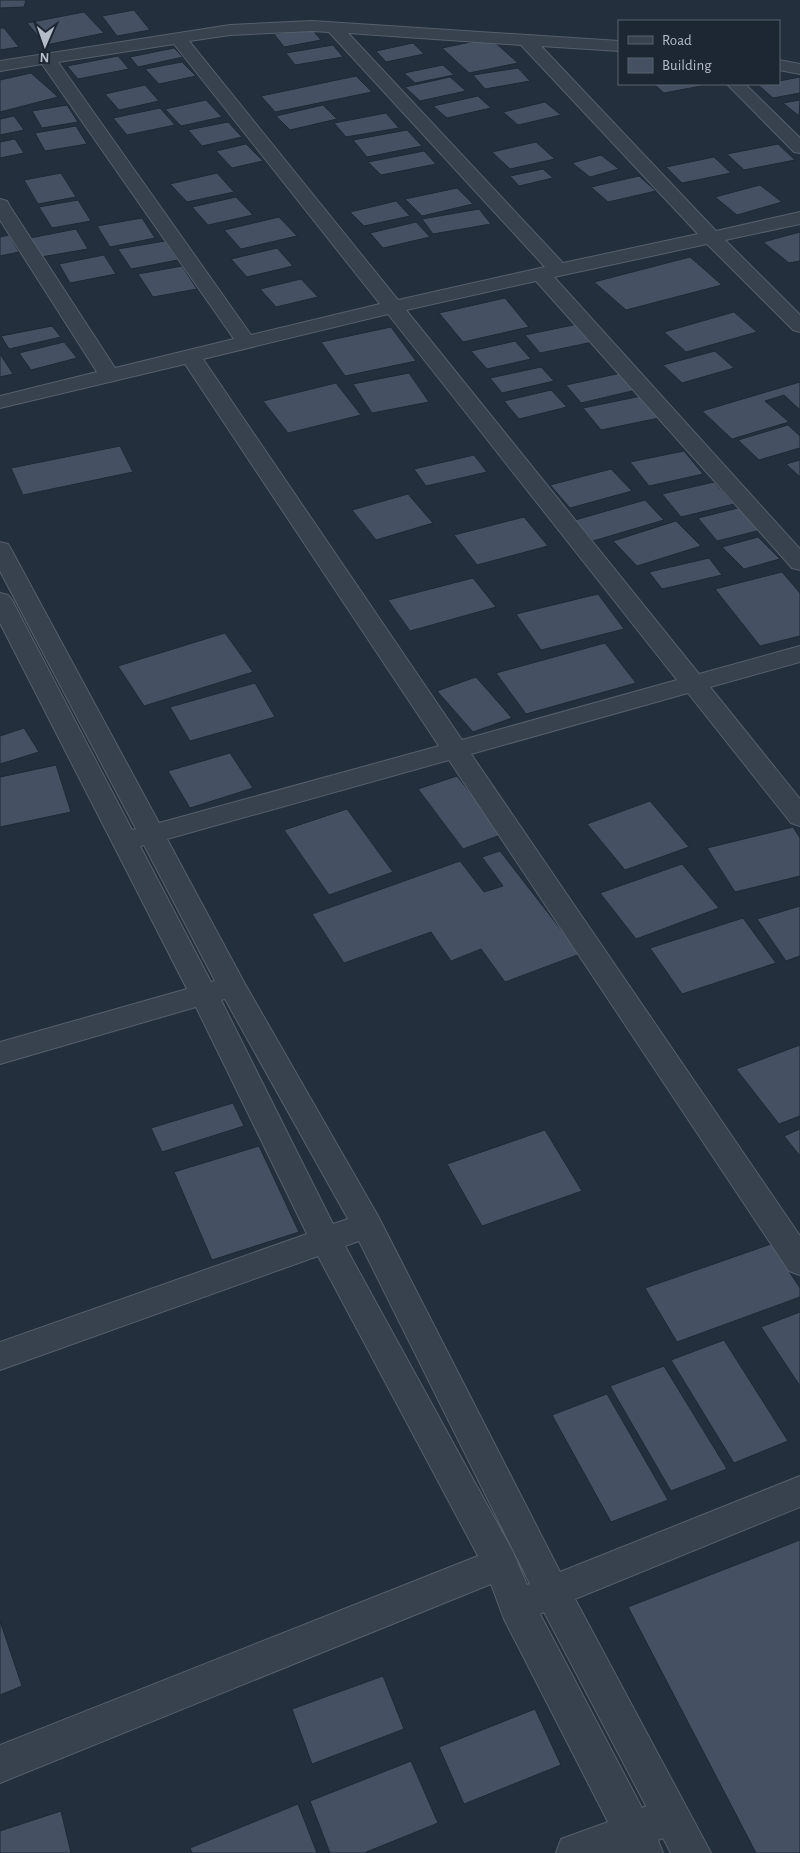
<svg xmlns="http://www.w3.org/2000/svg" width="800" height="1853" font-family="'Alegreya Sans',sans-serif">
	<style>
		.building { fill: #455162; stroke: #1f2835 }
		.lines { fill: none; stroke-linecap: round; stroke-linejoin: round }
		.street-casing { stroke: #565f6c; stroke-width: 2 }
		.street { fill: #38414e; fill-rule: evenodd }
	</style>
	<rect width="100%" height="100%" fill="#242f3e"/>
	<path class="building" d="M0 0H26L24 7 0 8Z
		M134 10 150 30 117 36 102 16Z
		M84 12 104 33 46 45 27 23Z
		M0 28H4L19 47 0 50Z
		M311 28 321 40 284 47 274 34Z
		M490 38 518 63 469 73 442 48Z
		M413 43 424 54 386 62 376 51Z
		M333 45 343 57 295 65 286 53Z
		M174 48 183 57 138 67 130 57Z
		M118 56 129 69 78 79 67 66Z
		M182 62 196 76 159 84 145 69Z
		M443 65 454 75 415 83 404 73Z
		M518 68 530 81 485 89 473 75Z
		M31 73 58 97 0 112V80Z
		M356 76 372 92 275 112 261 96Z
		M450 77 466 91 420 101 405 87Z
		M800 77V93L773 98 758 85 779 84V81Z
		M654 84H712L664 93Z
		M145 85 159 101 119 110 105 94Z
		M478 96 491 108 447 118 433 106Z
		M206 100 222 117 181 126 165 109Z
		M800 100 799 116 783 103Z
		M545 102 561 115 518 125 503 112Z
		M67 105 78 122 42 128 32 111Z
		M323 105 337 119 290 130 276 116Z
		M160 108 175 125 127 135 113 118Z
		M386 113 399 128 346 137 334 123Z
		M14 116 24 130 0 135V119Z
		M228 122 242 137 202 146 188 130Z
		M76 126 87 144 45 151 35 133Z
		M407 130 422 146 367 157 353 140Z
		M15 139 24 153 0 158V142Z
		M536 142 555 159 510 169 492 152Z
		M246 144 263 161 232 168 216 151Z
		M778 144 795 160 744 170 727 154Z
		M424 151 436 164 381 175 368 162Z
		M601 155 619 169 590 177 572 163Z
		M714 157 731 173 682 183 666 167Z
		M543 169 553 178 519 186 510 176Z
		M61 173 76 197 38 204 24 180Z
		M217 173 234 192 187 202 170 184Z
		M639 176 656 191 608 202 591 187Z
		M760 185 782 202 737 215 715 197Z
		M457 188 473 204 422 216 405 199Z
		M236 197 253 215 208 225 192 207Z
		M78 200 91 221 52 228 39 207Z
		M396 201 410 216 364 226 350 212Z
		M479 209 491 224 433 234 422 219Z
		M279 217 297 236 241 249 224 230Z
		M142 218 155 238 110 247 97 226Z
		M416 222 430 237 383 248 370 233Z
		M76 229 88 249 41 257 30 238Z
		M800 232V261L789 263 763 242Z
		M9 235 19 252 0 256V237Z
		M165 241 178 260 131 269 118 249Z
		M277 248 293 266 247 277 231 259Z
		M104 255 116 274 70 283 59 264Z
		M690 257 722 285 626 310 594 282Z
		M182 266 197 289 153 297 138 274Z
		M301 279 318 297 276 307 260 289Z
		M505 298 529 327 463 342 439 313Z
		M734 312 757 332 686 352 664 332Z
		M578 324 593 342 540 353 525 335Z
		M52 326 61 337 9 349 1 336Z
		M391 327 416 361 345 376 321 342Z
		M515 341 531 359 487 369 471 351Z
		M64 342 77 358 31 370 19 353Z
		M715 351 734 368 682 383 663 365Z
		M0 354 13 374 0 377Z
		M541 367 554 381 502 393 490 378Z
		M409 373 429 402 372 413 353 384Z
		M621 373 636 390 581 403 566 385Z
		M800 382V410L784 395 765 401 789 422 732 439 702 411Z
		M336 383 361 415 288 433 263 401Z
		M551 390 567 407 519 419 504 401Z
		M641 396 659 418 601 430 583 408Z
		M788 425 800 436V448L759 460 738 440Z
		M120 446 133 472 23 495 11 468Z
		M684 451 703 474 649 486 630 462Z
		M474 455 487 472 426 486 414 469Z
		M800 460V477L786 464Z
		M611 469 632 491 570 508 550 485Z
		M714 482 734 504 681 517 662 494Z
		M408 494 433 523 376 540 352 510Z
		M645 500 664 520 593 541 575 520Z
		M742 507 761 530 717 541 698 518Z
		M524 517 548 546 477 565 454 535Z
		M676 521 701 546 637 566 613 541Z
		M758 537 780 559 744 569 722 547Z
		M709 558 722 575 662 589 649 572Z
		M782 572 800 593V636L760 646 715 589Z
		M473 578 496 607 410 631 388 600Z
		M598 594 624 629 541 650 516 614Z
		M225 633 253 672 144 706 118 666Z
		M605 643 636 683 526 714 496 673Z
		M476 677 512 718 473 732 437 691Z
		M255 683 275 717 190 741 170 707Z
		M24 728 39 752 0 764V736Z
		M230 753 253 788 190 808 168 771Z
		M56 765 71 812 0 827V777Z
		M457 776 503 834 463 849 418 789Z
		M650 801 689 847 625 870 587 824Z
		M347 809 393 872 329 895 284 830Z
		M793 827 800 838V876L735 892 707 848Z
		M500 851 580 954 505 982 481 949 451 961 431 932 344 963 312 914 460 861 484 892 503 886 482 857Z
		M682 864 719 908 636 939 600 893Z
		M800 906V956L786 961 757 919Z
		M743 918 776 963 682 994 650 948Z
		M800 1045V1116L779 1124 736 1069Z
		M233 1103 244 1126 162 1152 151 1128Z
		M800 1129V1156L784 1136Z
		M545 1130 582 1191 482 1226 447 1164Z
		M259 1146 299 1232 212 1260 174 1172Z
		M771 1244 800 1288V1297L677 1342 645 1288Z
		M800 1312V1386L761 1327Z
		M724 1340 788 1441 734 1463 671 1360Z
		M664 1366 727 1469 671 1491 610 1386Z
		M607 1394 668 1500 611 1522 552 1415Z
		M800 1540V1853H756L628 1607Z
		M0 1621 22 1686 0 1695Z
		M383 1676 404 1729 312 1764 292 1709Z
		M535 1709 561 1765 464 1804 439 1747Z
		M411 1761 438 1823 364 1853H330L310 1801Z
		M298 1804 317 1853H192L190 1848Z
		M61 1811 71 1853H0V1831Z"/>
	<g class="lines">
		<g class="street-casing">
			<path id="street" d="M312 21 619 41V51L541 46 716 231 800 212V224L725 240 800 315V332L793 330 707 244 554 277 800 549V570L792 568 536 281 406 310 699 674 800 646V662L710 687 800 799V826L791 823 688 693 471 754 800 1236V1275L789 1271 449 760 167 839 245 984 378 1216 560 1572 800 1476V1507L575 1599 711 1853H671L663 1838 658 1840 663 1853H556L561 1839 608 1822 504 1619 491 1584 0 1783V1745L478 1556 318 1256 0 1370V1342L307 1234 196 1007 0 1064V1042L187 989 0 623V593L8 595 12 600 132 830 136 829 0 571V542L8 544 11 549 159 823 439 746 185 364 0 408V396L97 372 0 220V199L7 201 9 205 115 368 234 339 42 64 0 71V61L230 25ZM312 31 329 32 545 267 398 300 189 41 230 35ZM348 33 521 45 698 234 563 263ZM174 44 380 304 251 335 58 62ZM388 314 677 680 462 740 203 359ZM144 845 215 981 211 982 140 846ZM225 999 348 1219 333 1224 221 1000ZM359 1241 530 1584 527 1585 513 1552 345 1246ZM544 1612 646 1806 642 1808 540 1614Z
				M779 60 800 64V74L779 70Z
				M727 84H745L800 138V153L794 152Z"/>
		</g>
		<use href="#street" class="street"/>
	</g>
	<rect x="618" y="20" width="162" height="65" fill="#1d2633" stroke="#59626f"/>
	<rect x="628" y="36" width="25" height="8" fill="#38414e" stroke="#59626f"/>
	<text x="662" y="45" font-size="15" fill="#b4bcc9">Road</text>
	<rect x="628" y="58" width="25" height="15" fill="#455162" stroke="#59626f"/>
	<text x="662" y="70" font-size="15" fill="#b4bcc9">Building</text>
	<g transform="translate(45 45) rotate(182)" stroke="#1d2633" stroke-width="4" paint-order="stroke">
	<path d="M0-4L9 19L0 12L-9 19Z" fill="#b4bcc9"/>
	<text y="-8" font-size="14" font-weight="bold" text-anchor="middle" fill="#b4bcc9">N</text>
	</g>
</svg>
